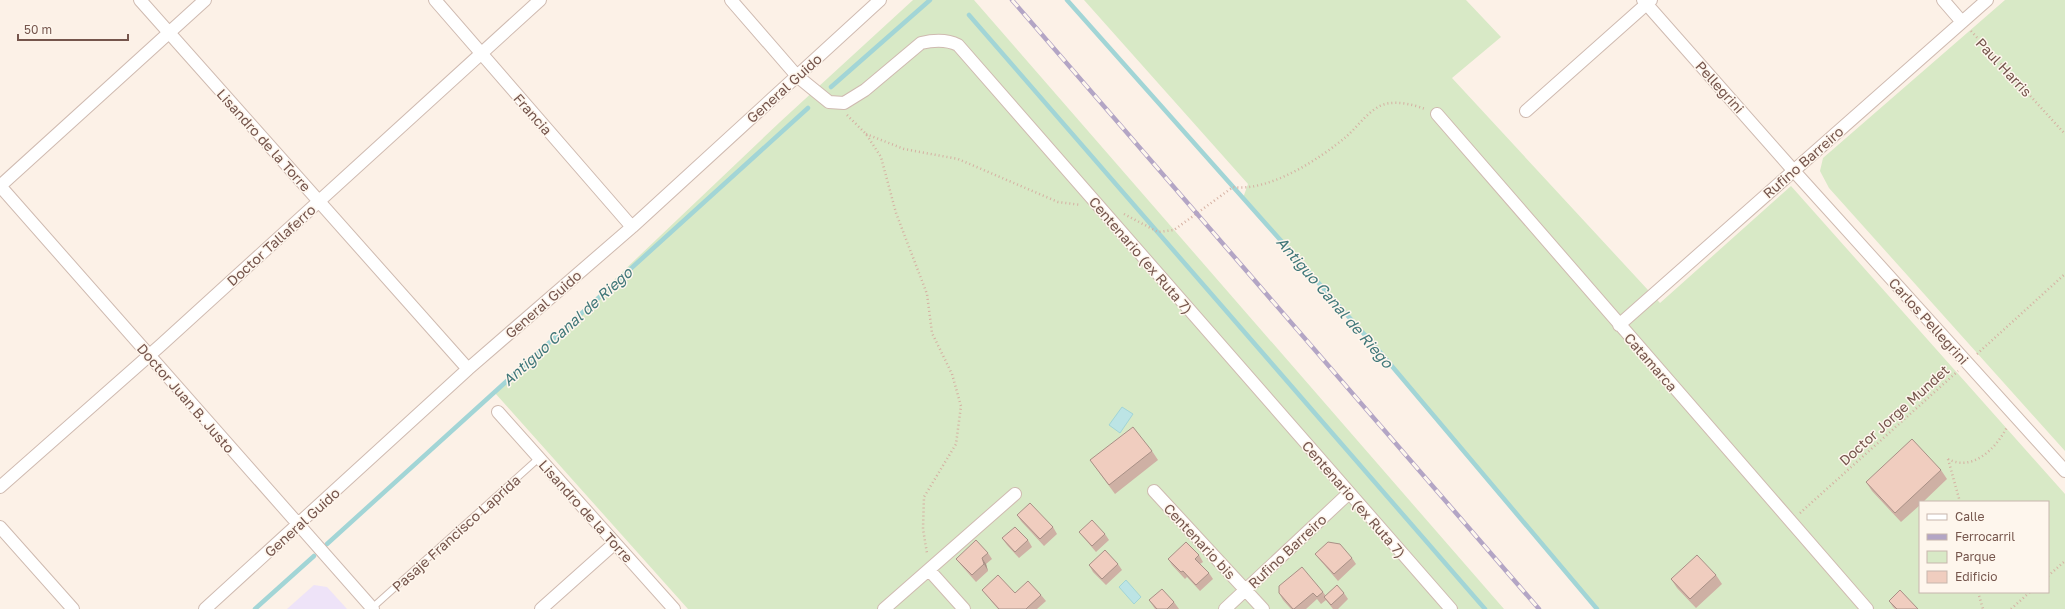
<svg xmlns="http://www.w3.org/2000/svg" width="2065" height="609" font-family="'Golos Text',sans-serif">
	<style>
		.education { fill: #eee3f8 }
		.green { fill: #d8e9c6; fill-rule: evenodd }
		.water { fill: #bce4e5; stroke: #a2d5d6 }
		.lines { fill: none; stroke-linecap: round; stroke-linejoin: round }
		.stream { stroke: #a2d5d6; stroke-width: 4.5 }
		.service-casing { stroke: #cfbab0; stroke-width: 8 }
		.minor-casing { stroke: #cfbab0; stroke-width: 14 }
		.path { stroke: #d5b0a2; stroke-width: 2.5; stroke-dasharray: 1 3; stroke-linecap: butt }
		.service { stroke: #fff; stroke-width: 6 }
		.minor { stroke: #fff; stroke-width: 12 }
		.rail-casing { stroke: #b3a5c5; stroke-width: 4.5 }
		.rail { stroke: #fef6ed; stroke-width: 3; stroke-dasharray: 9; stroke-linecap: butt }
		.wall { fill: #ceb0a4 }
		.shaded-wall { fill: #a89086 }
		.building { fill: #f0cdbf; stroke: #a89086 }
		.labels { text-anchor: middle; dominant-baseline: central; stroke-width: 3; stroke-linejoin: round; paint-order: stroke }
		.street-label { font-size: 14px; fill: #75554c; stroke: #fef6ed }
		.water-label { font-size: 15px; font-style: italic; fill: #407779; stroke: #fef6ed }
	</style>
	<rect width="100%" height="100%" fill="#fcf1e7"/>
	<path class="education" d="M314 585 327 587 347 609H287Z"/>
	<path class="green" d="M913 0H974L1504 609H688L495 393 780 122Z
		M1084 0H1466L1501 37 1452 78 1660 303 1791 186 2065 494V609H1598L1380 352 1243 198 1248 184ZM1920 502H2048V592H1920Z
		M2005 0H2065V451L1829 188 1820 171 1823 158Z"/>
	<path class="water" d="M1122 407 1133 414 1120 433 1109 425Z
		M1126 580 1141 597 1134 604 1119 587Z"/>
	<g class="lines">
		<path class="stream" d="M1067 0 1380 352 1597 609
			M969 15 1485 609
			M831 87 930 0
			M327 544 808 108
			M255 609 314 556"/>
		<g class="service-casing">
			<path id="service" d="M372 608 539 458"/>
		</g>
		<g class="minor-casing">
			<path id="minor" d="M140 0 468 369
				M435 0 632 227
				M731 0 797 76 829 102 844 103 865 90 921 43C934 40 946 39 958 45L1451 609
				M1643 0 1793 170 2065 471
				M1943 0 1962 22
				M1526 111 1651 0
				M1437 114 1867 609
				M0 186 373 609
				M0 186 205 0
				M1619 325 1987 0
				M498 412 674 609
				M0 487 161 345 540 0
				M1154 491 1263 609
				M0 527 73 609
				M929 570 964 609
				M205 609 468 369 632 227 880 0
				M541 609 615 543
				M884 609 1015 494
				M1225 609 1349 493"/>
		</g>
		<path class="path" d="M1971 31 2065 134
			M847 115 866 134 881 157 896 213 927 294 932 333 952 374 961 406 956 444 924 497 923 529 927 553
			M866 134 904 149 958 159 1058 202 1081 205
			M1124 214 1158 232 1174 230 1233 187C1269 192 1320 159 1347 136 1357 127 1366 114 1378 107 1391 99 1412 104 1425 109
			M1977 354 2065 274
			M1948 459C1972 472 1996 449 2007 427
			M1948 459 1960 502
			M1800 513 1958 371
			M2048 576 2065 561
			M1978 592 1983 609
			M2011 609 2030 592"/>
		<use href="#service" class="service"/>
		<use href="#minor" class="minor"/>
		<g class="rail-casing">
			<path id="rail" d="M1012 0 1539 609"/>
		</g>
		<use href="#rail" class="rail"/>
	</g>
	<path class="wall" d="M1152 451 1158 460 1115 494 1090 460Z
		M1941 470 1947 479 1923 502H1920V505L1901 522 1872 491 1866 482Z
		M1017 515 1053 527 1057 534 1044 546 1021 521Z
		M1079 532 1105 534 1109 540 1096 552 1084 538Z
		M1002 538 1028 540 1032 547 1019 558 1007 545Z
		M988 553 992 559 986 564 988 571 976 582 961 565 956 559Z
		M1315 554 1352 558 1356 564 1338 581 1320 560Z
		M1199 555 1203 562 1200 564 1209 573 1213 579 1200 591 1187 577 1185 579 1172 565 1168 559Z
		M1118 564 1122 570 1106 585 1093 572 1089 565Z
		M1716 575 1722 584 1696 608 1677 588 1671 579Z
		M982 590 1015 593 1041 595 1046 601 1037 609H998L987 596Z
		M1900 590 1918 609H1895L1893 607 1889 601Z
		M1323 592 1326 596 1344 593 1348 599 1338 609H1333L1326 600 1321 604 1317 599 1306 609H1291L1283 600 1279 593Z
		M1149 600 1174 602 1179 609H1155Z"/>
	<path class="shaded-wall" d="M982 558 986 564 988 571 984 564Z"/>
	<path class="building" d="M1133 427 1152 451 1109 485 1090 460Z
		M1912 439 1941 470 1895 513 1866 482Z
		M1030 503 1053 527 1040 539 1017 515Z
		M1092 520 1105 534 1092 546 1079 532Z
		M1015 527 1028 540 1015 552 1002 538Z
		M976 540 988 553 982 558 984 564 972 575 956 559Z
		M1186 542 1199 555 1195 559 1209 573 1196 585 1183 571 1181 572 1168 559Z
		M1328 542 1340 544 1352 558 1334 574 1315 554Z
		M1105 550 1118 564 1102 579 1089 565Z
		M1697 555 1716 575 1690 599 1671 579Z
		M1302 567 1323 592 1317 597 1313 593 1294 609H1293L1279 593V586Z
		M998 575 1015 593 1028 581 1041 595 1026 609H999L982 590Z
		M1337 585 1344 593 1331 605 1324 597Z
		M1162 589 1174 602 1167 609H1157L1149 600Z
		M1900 590 1918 609H1897L1889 601Z"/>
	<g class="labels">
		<g class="street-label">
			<text transform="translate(2004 67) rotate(47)">Paul Harris</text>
			<text transform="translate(1720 87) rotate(48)">Pellegrini</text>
			<text transform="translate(784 88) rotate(-42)">General Guido</text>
			<text transform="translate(533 114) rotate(49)">Francia</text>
			<text transform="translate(264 140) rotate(48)">Lisandro de la Torre</text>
			<text transform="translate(1803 162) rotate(-41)">Rufino Barreiro</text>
			<text transform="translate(271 245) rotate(-42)">Doctor Tallaferro</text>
			<text transform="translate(1141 255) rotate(49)">Centenario (ex Ruta 7)</text>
			<text transform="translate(543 304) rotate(-41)">General Guido</text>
			<text transform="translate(1929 321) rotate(48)">Carlos Pellegrini</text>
			<text transform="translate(1651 362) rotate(49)">Catamarca</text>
			<text transform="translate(186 398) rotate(49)">Doctor Juan B. Justo</text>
			<text transform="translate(1894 415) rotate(-42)">Doctor Jorge Mundet</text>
			<text transform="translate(1354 499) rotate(49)">Centenario (ex Ruta 7)</text>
			<text transform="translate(586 511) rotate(48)">Lisandro de la Torre</text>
			<text transform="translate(302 522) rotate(-42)">General Guido</text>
			<text transform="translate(456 533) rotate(-42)">Pasaje Francisco Laprida</text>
			<text transform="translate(1200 541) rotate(47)">Centenario bis</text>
			<text transform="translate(1287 551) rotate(-43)">Rufino Barreiro</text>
		</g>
		<g class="water-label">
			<text transform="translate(1335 302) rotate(49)">Antiguo Canal de Riego</text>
			<text transform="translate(567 326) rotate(-42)">Antiguo Canal de Riego</text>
		</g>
	</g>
	<rect x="1919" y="501" width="130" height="92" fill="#fef6ed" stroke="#c7b6ad"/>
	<rect x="1927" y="514" width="20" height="6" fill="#ffffff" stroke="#c7b6ad"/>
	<text x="1955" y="521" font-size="12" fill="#75554c">Calle</text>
	<rect x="1927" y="534" width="20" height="6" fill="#b3a5c5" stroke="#c7b6ad"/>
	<text x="1955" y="541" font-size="12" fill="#75554c">Ferrocarril</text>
	<rect x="1927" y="551" width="20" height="12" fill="#d8e9c6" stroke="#c7b6ad"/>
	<text x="1955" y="561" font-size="12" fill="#75554c">Parque</text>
	<rect x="1927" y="571" width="20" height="12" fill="#f0cdbf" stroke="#c7b6ad"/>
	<text x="1955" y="581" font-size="12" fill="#75554c">Edificio</text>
	<path d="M18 34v6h110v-6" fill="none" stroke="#75554c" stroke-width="2"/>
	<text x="24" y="34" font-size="12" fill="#75554c" stroke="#fef6ed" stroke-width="3" paint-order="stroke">50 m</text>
</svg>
